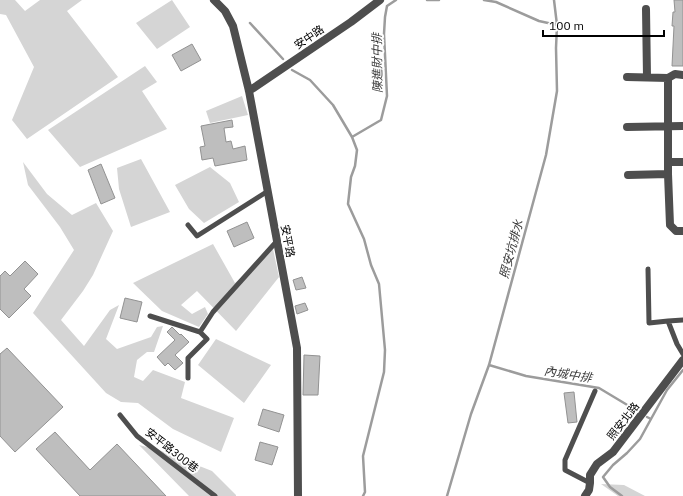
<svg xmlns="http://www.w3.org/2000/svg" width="683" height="496" font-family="'IBM Plex Sans','Noto Sans TC',sans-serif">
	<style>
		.green { fill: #d5d5d5 }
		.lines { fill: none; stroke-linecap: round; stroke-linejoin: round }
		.stream { stroke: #9c9c9c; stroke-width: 2.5 }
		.building { fill: #bebebe; stroke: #929292 }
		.service { stroke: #4e4e4e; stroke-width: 5 }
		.minor { stroke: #4e4e4e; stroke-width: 8 }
		.labels { text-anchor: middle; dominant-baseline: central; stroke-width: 4; stroke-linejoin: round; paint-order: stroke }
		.street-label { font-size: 11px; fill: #000; stroke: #fff }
		.water-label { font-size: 12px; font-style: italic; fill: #3d3d3d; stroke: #fff }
	</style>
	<rect width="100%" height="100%" fill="#fff"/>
	<path class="green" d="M0 0H15L25 11 40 0H82L67 11 118 77 27 139 12 120 34 67 6 15 0 14Z
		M172 0 190 27 157 49 136 23Z
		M145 66 157 82 142 91 167 129 80 167 48 130Z
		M242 96 248 115 210 123 206 111Z
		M141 159 170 212 131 227 119 189 117 168Z
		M23 162 47 194 72 215 96 203 113 231 93 275 83 291 61 320 84 346 110 310 119 305 106 339 117 349 151 337 157 327 163 326 154 352H147L137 360 134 377 143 381 153 370 185 382 181 398 234 418 221 452 173 429 138 403 121 402 106 393 33 313 74 250 60 227 28 185Z
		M210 167 230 183 239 202 204 223 189 209 175 185Z
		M213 244 235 283 273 249 279 277 236 331 197 291 181 305 192 314 205 307 208 314 199 327 162 311 133 283Z
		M216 339 271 365 244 403 198 365Z
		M139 445 159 450 212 471 236 495V496H189Z
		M601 484 624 485 645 496H618Z"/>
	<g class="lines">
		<path class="stream" d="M427 0H439
			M484 0 496 2 539 21 557 25
			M250 23 283 59
			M292 70 310 80 333 105 352 137 357 150 355 166 351 177 348 204 364 239 371 265 379 284 385 350 384 372 363 456 365 492 363 496
			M352 137 381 120 387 96 384 34 385 17 387 6 396 0
			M489 365 526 376 599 388 639 412
			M651 419 667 390 683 370
			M447 496 471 414 489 365 546 155 557 91 556 48 557 25 554 0
			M622 496 610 487 603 477 613 465 627 453 640 439 651 419 647 417"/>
	</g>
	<path class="building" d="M674 0H683V66H672L674 26H672L673 12H675Z
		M192 44 201 60 181 71 172 55Z
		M232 120 233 127 224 128 226 142 231 141 233 149 245 146 247 160 215 166 213 158 202 160 200 147 205 146 201 126Z
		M101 164 115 198 101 204 88 170Z
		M247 222 254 238 234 247 227 231Z
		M25 261 38 274 24 289 31 296 9 318 0 309V276L5 271 10 276Z
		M302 277 306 288 296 290 293 280Z
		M125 298 142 302 137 322 120 318Z
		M305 303 308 310 297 314 295 306Z
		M172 327 180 335 181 334 189 342 175 355 183 363 175 370 168 363 165 366 157 357 175 340 167 332Z
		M7 348 63 407 15 452 0 436V354Z
		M304 355 320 356 318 395H303Z
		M574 392 577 422 568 423 564 393Z
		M263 409 284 415 279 432 258 425Z
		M55 432 90 470 117 444 166 496H80L36 449Z
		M260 442 278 447 272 465 255 460Z"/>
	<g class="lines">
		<path class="service" d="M188 225 197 236 268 191
			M648 269 649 323 668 321
			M150 316 200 332 213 312 277 241
			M683 320 668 321 677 344 683 354
			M188 378V358L207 339 200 332
			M120 415 137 436 215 496
			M590 483 565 470V460L595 391"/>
		<path class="minor" d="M214 0 225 11 233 26 249 91 297 348 298 496
			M646 9 647 77
			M683 75 675 74 668 78V174L670 225 676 231H683
			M627 77 668 78
			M249 91 351 22 380 0
			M627 127 683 126
			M668 162H683
			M628 175 668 174
			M585 496 589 490 590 483V475L597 464 613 452 683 360"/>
	</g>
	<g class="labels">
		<g class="street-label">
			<text transform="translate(309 37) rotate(-34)">安中路</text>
			<text transform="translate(288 241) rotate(79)">安平路</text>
			<text transform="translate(623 421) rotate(-52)">照安北路</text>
			<text transform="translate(172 450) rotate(38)">安平路300巷</text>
		</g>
		<g class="water-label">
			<text transform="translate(377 63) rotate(-91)">陳進財中排</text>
			<text transform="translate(511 249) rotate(-75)">照安坑排水</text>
			<text transform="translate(568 374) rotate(9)">內城中排</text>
		</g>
	</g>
	<path d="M543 30v6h121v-6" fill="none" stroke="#000000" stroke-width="2"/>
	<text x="549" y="30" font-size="12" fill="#000000" stroke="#ffffff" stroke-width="3" paint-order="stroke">100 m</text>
</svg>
